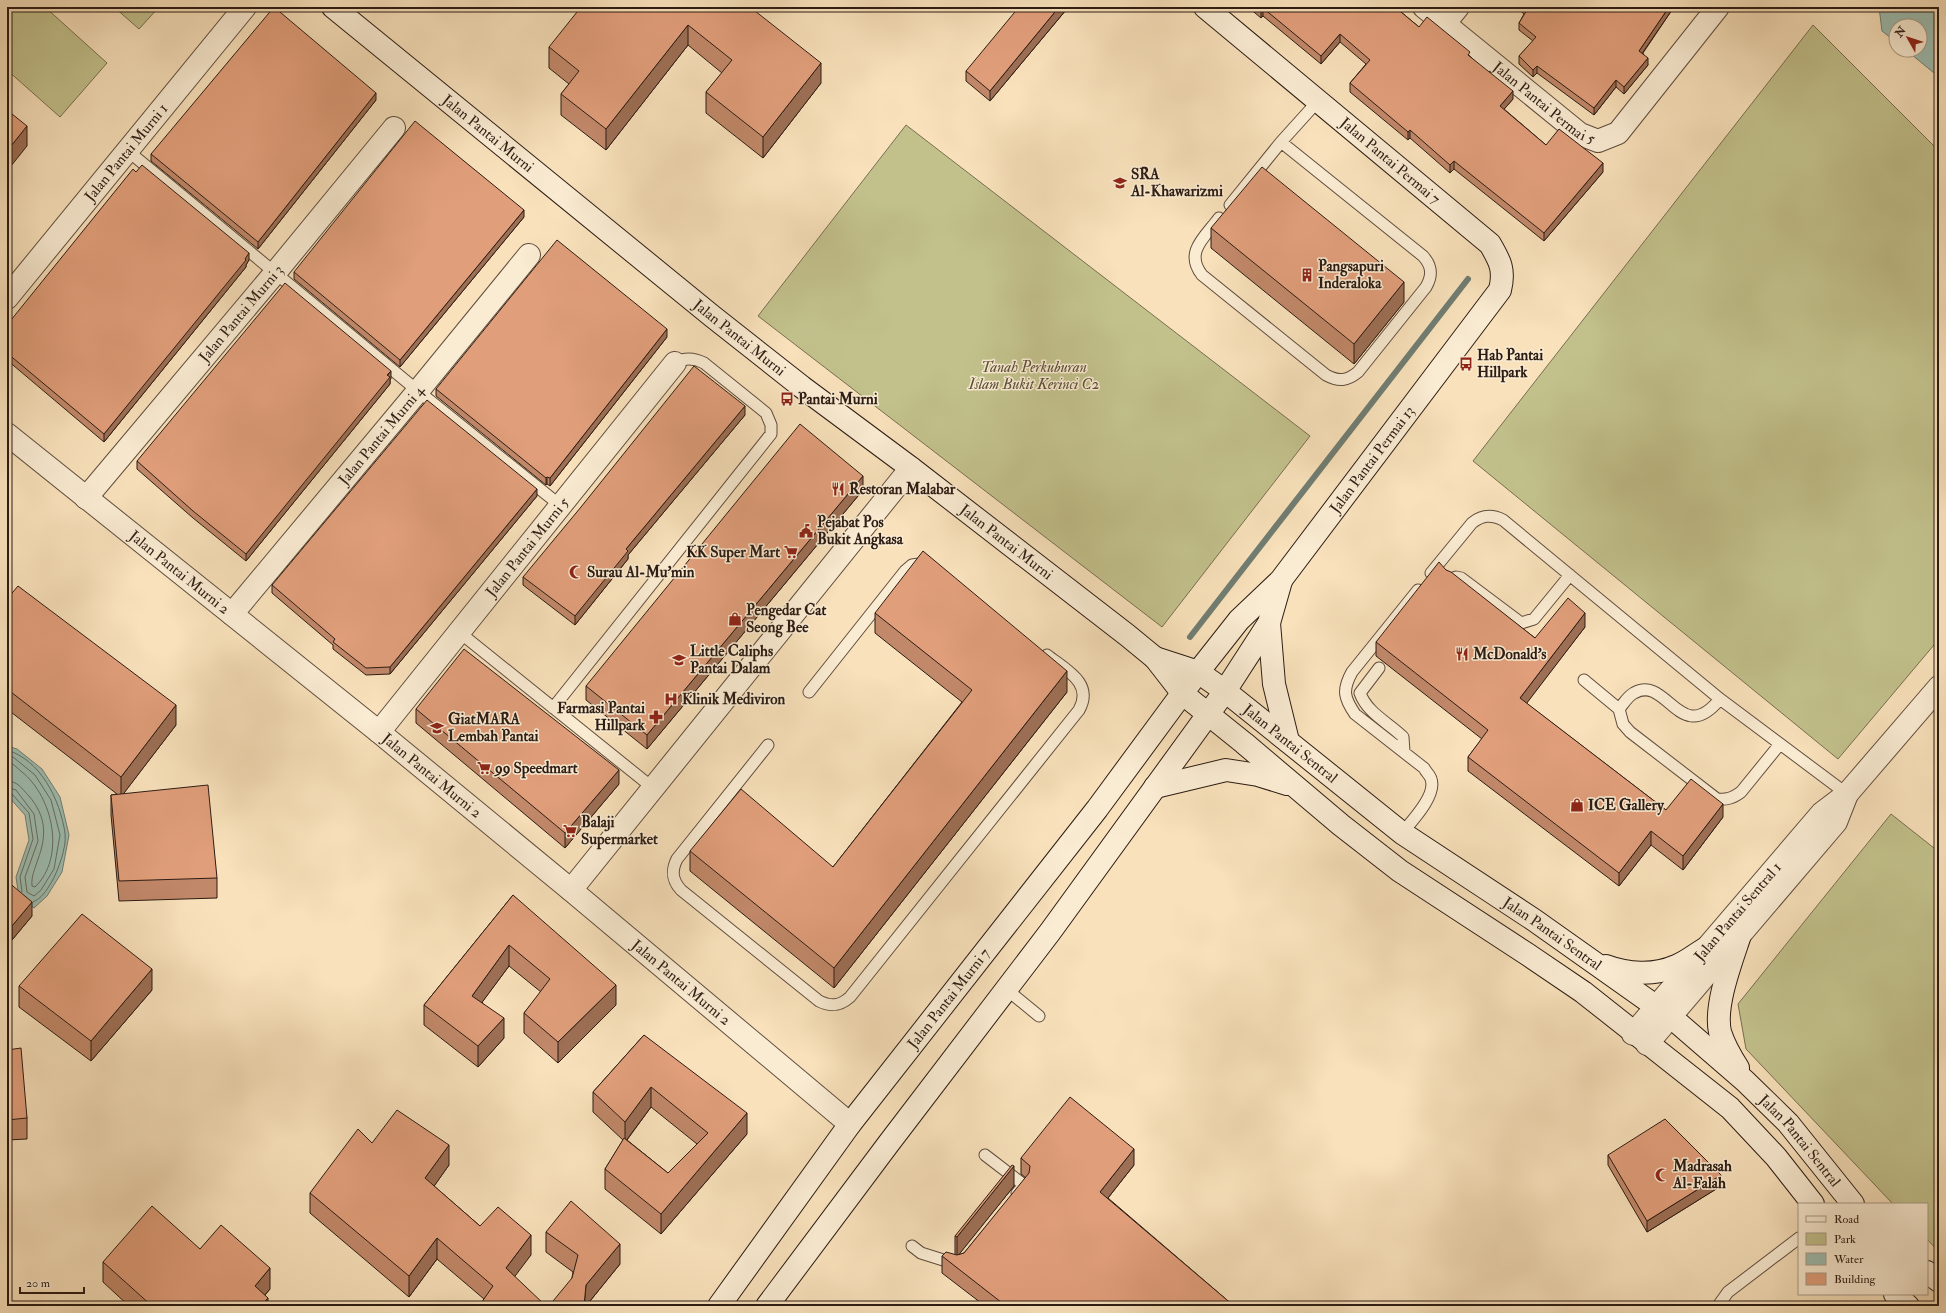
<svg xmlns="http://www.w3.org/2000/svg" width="1946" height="1313" font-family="'IM FELL Double Pica',serif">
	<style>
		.green { fill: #c2c18c; stroke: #786e50 }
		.water { fill: #9dbdb1; stroke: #707d72 }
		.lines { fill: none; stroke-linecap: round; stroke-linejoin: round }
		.shore { stroke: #656c62; stroke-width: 1 }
		.stream { stroke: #707d72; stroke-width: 6 }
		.lane-casing { stroke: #604d3e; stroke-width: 13 }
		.street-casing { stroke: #604d3e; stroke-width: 24 }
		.secondary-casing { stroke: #2d1c14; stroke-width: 24 }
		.lane { stroke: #faecd3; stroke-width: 11 }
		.street { stroke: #faecd3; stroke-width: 22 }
		.secondary { stroke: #faecd3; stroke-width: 22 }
		.wall { fill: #c18869; stroke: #2d1c14; fill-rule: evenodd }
		.shaded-wall { fill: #9d6f55; stroke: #2d1c14 }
		.building { fill: #e09e7a; stroke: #2d1c14 }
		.labels { text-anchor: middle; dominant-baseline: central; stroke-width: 3; stroke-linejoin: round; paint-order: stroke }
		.street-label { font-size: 15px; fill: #2d1c14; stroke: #faecd3 }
		.poi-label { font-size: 15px; font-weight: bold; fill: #2d1c14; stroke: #faecd3; text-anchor: start }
		.park-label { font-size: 15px; font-style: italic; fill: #5a4e38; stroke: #faecd3 }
	</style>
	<rect width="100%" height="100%" fill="#f8e1bb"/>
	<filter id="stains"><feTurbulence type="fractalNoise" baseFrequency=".005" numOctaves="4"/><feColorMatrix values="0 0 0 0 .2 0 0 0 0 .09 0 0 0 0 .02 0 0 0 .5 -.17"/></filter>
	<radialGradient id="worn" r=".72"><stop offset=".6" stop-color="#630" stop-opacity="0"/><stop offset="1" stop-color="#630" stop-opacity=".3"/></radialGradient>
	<path class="green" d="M7 7H45L107 63 60 117 7 70Z
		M114 7H159L139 29Z
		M1813 25 1939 151V639L1838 759 1473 461Z
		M906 125 1310 436 1162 627 758 316Z
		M1891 814 1939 852V1252L1927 1239V1204H1893L1746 1049 1738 1004Z"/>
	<path class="water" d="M1879 7H1939V77L1906 50H1920V26H1896V42L1882 31Z
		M7 746 17 749 42 769 60 797 69 835 62 872 47 896 34 908 19 897 16 877 29 840 25 815 7 795Z"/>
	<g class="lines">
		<path class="shore" d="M7 750C41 760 60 800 65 833 67 847 58 871 51 883 46 891 42 898 33 902
			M7 755 13 757 35 775 51 800 60 835 54 869 41 890 34 896 27 892 25 877 38 841 34 814 16 790 7 787
			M7 761C13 763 17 768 22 772 53 797 66 857 35 887L32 886C31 876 35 869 38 859 47 835 46 816 29 796 22 789 18 781 7 781
			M7 792 12 794 29 813 33 839 20 877 22 892"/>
		<path class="stream" d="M1190 637 1468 279"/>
		<g class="lane-casing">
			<path id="lane" d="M128 151 418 391 561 506
				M1230 205 1281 142 1318 101
				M1219 218C1205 237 1184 252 1202 275L1326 375C1339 382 1347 381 1358 372L1426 287C1433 275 1432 266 1423 256L1281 142
				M1431 573 1472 523C1482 515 1491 514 1503 520L1720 699 1847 794
				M1451 579 1456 577 1461 578 1521 623 1534 619 1570 575
				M459 632 653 788
				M1379 668 1360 693C1367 713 1389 723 1403 737L1404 752
				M1584 680 1619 709 1623 724 1630 732 1717 799C1727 800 1733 798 1741 792L1780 744
				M809 692 905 571 912 565 926 563
				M553 708 771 434V425L766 413 704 363C694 358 685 357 675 363
				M1619 709C1624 703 1628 696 1634 693 1667 674 1680 748 1720 699
				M768 745 677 859C671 871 672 880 681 890L819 1001C831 1007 840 1006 850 997L1079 710C1094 683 1066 670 1047 655
				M1402 833C1412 821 1437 795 1431 779 1430 775 1426 772 1424 768L1355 714C1344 698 1342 690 1352 672L1418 590
				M1006 989 1039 1016
				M985 1155 1024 1185 1017 1193
				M912 1246 921 1253 956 1264
				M1718 1306 1728 1292 1799 1238"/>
		</g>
		<g class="street-casing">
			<g id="street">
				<path id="s1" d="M1424 7 1580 134 1598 141 1618 133 1718 7"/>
				<path d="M1444 24 1458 7"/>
				<path id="s2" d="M7 298 245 7"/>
				<path id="s3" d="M7 434 379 732 571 890 850 1124"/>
				<path id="s4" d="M86 498 275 273 394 128"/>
				<path id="s5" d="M232 614 418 391 529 255"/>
				<path id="s6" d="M379 732 675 363"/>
				<path d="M571 890 911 468"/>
				<path id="s7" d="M1633 1034 1822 813 1847 794 1939 687"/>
				<path d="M1647 1044 1836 822 1847 794"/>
			</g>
		</g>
		<g class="secondary-casing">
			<g id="secondary">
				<path id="s8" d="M333 7 712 316 802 387 911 468 1127 635 1155 658 1183 694 1244 743 1341 825 1400 871 1527 954 1583 992 1730 1108 1776 1157 1813 1204"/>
				<path d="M1269 623 1274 684 1288 741"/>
				<path id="s9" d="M1155 658 1198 672 1225 691 1402 833 1534 920 1671 1017 1745 1081 1788 1123 1853 1204"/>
				<path d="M1155 787 1226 770 1258 775 1287 784"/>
				<path d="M1606 966C1627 974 1654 976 1676 966 1687 962 1697 953 1708 947"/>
				<path d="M1738 1068C1731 1057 1724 1045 1720 1032 1714 1005 1732 960 1740 935"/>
				<path d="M1927 1272 1939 1281"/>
				<path d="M1895 1294 1908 1306"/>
				<path id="s10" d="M719 1306 850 1124 1097 809 1198 672 1239 620 1281 580 1500 290C1505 270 1500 261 1490 244L1205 7"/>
				<path d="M767 1306 889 1143 1050 932 1225 691 1269 623 1281 581"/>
			</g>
		</g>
		<use href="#lane" class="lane"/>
		<use href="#street" class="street"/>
		<use href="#secondary" class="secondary"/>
	</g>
	<path class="wall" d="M750 7 821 83 763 158 706 113V92L722 73 688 45 606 150 561 115V94L569 84 549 68V47Z
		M1066 7V10L990 101 966 81V71Z
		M1248 7H1395L1419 27 1470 56 1513 99 1504 109 1546 145 1603 172 1544 241 1454 169 1450 173 1410 138 1408 140 1350 92V83L1366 64 1340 42 1321 64 1263 16 1261 18Z
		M1516 7H1674L1643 53 1648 65 1624 94 1616 87 1594 115 1537 73 1533 77 1519 64V56L1533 41 1519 30V23L1524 14Z
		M376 100 258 249 151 161V154Z
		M524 217 400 367 294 279V272Z
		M1211 228 1404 302 1354 364 1211 248Z
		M249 260 246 265V267L104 442 7 360V325Z
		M667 337 550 486 547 484 546 485 436 396V389Z
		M391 378 390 380V384L246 561 193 518 137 469V461Z
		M745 415 628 555V559L575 625 523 585V577Z
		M863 490 647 749 586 700V686Z
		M537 496 390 674 366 675 333 649V645L272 593V585Z
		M1446 570 1535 638 1585 627 1526 703 1666 810 1723 817 1683 870 1651 845 1619 886 1468 771V757L1482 739 1376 656V642Z
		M7 599 176 725 123 794 217 878V898L119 901 111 815V795L117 794 7 709Z
		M875 613 1067 692 834 988 690 871V851L833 867 962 702 875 633Z
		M416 709 619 784 565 848 416 723Z
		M7 881 32 916 12 940 7 936Z
		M513 895 616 1005 558 1063 524 1033V1013L541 992 509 966 482 1002 504 1038 478 1067 424 1025V1005Z
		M19 986 152 990 91 1061 19 1007Z
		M644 1035 747 1134 661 1234 605 1189V1169L623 1140 593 1112V1092ZM651 1107 697 1144 668 1173 627 1140Z
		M7 1050 27 1118V1139L7 1140Z
		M372 1143 449 1165 434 1186 480 1226 531 1255 484 1299 437 1259 409 1297 310 1213V1193Z
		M1608 1155 1721 1186 1647 1232 1608 1165Z
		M1021 1158 1134 1165 1108 1198 1234 1306H985L942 1273V1256L955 1255V1236L1014 1186 958 1255 964 1253 1026 1178 1021 1174Z
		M546 1232 620 1264 586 1306 572 1278 573 1272 546 1252Z
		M200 1249 270 1289 265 1295 268 1306H129L103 1282V1262Z"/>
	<path class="shaded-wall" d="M1059 7H1066V10L990 101V91Z
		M1669 7H1674L1639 58V51Z
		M1263 8V16L1261 18V10Z
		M688 25V45L606 150V129Z
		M1340 34V42L1321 64V56Z
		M1648 58V65L1624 94V87Z
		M821 63V83L763 158V137Z
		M1537 66V73L1533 77V70Z
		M1616 80V87L1594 115V108Z
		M1513 91V99L1500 114V106Z
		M376 93V100L258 249V242Z
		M27 126V146L7 171V151Z
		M1410 130V138L1408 140V132Z
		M1454 161V169L1450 173V165Z
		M1603 163V172L1544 241V233Z
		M524 210V217L400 367V360Z
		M249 253V260L246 265V267L104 442V434Z
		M1404 282V302L1354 364V344Z
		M667 329V337L550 486V478Z
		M391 371V378L390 380V384L246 561V554Z
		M745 406V415L628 555V559L575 625V616L626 549Z
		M863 476V490L647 749V735Z
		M547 477V484L546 485V478Z
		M537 489V496L390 674V667Z
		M1585 613V627L1520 712V698Z
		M1067 671V692L834 988V968Z
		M176 705V725L121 797V777Z
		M619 770V784L565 848V833Z
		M1723 804V817L1683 870V856Z
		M1651 831V845L1619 886V873Z
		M32 902V916L12 940V926Z
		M509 945V966L472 1016V996Z
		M152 969V990L91 1061V1041Z
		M616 985V1005L558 1063V1042Z
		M504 1018V1038L478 1067V1046Z
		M651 1087V1107L625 1142V1122Z
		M747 1113V1134L661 1234V1214Z
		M449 1145V1165L425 1199V1178Z
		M1134 1149V1165L1100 1208V1192Z
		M1014 1166V1186L957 1257V1237Z
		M1721 1175V1186L1647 1232V1221Z
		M531 1235V1255L506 1288V1268Z
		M437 1238V1259L409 1297V1276Z
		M620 1244V1264L586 1306H584L586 1285Z
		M270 1268V1289L255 1306V1286Z
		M268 1298V1306H261Z"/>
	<path class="building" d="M274 7 376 93 258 242 151 154Z
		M581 7H750L821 63 763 137 706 92 732 60 688 25 606 129 561 94 579 71 549 47Z
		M1019 7H1059L990 91 966 71Z
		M1258 7H1395L1419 27 1427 17 1470 52 1468 55 1513 91 1500 106 1546 145 1559 129 1603 163 1544 233 1454 161 1450 165 1410 130 1408 132 1350 83 1370 60 1340 34 1321 56 1263 8 1261 10Z
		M1524 7H1669L1639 51 1648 58 1624 87 1616 80 1594 108 1537 66 1533 70 1519 56 1536 37 1519 23 1527 10Z
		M7 110 27 126 7 151Z
		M415 121 524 210 400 360 294 272Z
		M142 165 249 253 245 259 246 260 104 434 7 353V325L133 169 136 172Z
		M1262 167 1404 282 1354 344 1211 228Z
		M557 240 667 329 550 478 547 477 546 478 436 389Z
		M285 283 391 371 387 375 390 377 246 554 193 511 137 461Z
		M694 366 745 406 626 549 628 551 575 616 523 577 581 507Z
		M427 400 537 489 390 667 366 668 333 642 335 639 272 585Z
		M800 424 863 476 647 735 586 686Z
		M923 551 1067 671 834 968 690 851 741 789 833 867 972 690 875 613Z
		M1439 562 1446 570 1451 572 1535 638 1568 598 1585 613 1520 698 1666 810 1691 779 1723 804 1683 856 1651 831 1619 873 1468 757 1488 730 1376 642Z
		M18 586 176 705 121 777 7 689V599Z
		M464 649 619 770 565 833 416 709Z
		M208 785 217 878 119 881 111 795Z
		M7 881 32 902 12 926 7 922Z
		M513 895 616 985 558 1042 524 1013 550 979 509 945 472 996 504 1018 478 1046 424 1005Z
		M82 914 152 969 91 1041 19 986Z
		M644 1035 747 1113 661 1214 605 1169 624 1138 668 1173 708 1133 651 1087 625 1122 593 1092Z
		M21 1048 27 1118 7 1120V1050Z
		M1070 1097 1134 1149 1100 1192 1234 1306H1006L942 1256 946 1252 957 1255 964 1253 1029 1173 1030 1166 1021 1158Z
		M397 1110 449 1145 425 1178 480 1226 498 1207 531 1235 506 1268 546 1306H479L493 1286 437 1238 409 1276 310 1193 358 1129 372 1143Z
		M1665 1119 1721 1175 1647 1221 1608 1155Z
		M1012 1165 1014 1166 957 1237 955 1236Z
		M571 1201 620 1244 586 1285 584 1306H549L572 1278 578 1255 546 1232Z
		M152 1206 200 1249 221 1225 270 1268 255 1286 268 1298 261 1306H152L103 1262Z"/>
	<defs>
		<g id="school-bare" transform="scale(1.08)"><path d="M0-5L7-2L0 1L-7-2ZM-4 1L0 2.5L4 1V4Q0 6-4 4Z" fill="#8f2418" stroke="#faecd3" stroke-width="2.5" paint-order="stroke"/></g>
		<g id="building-bare" transform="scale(1.08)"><path d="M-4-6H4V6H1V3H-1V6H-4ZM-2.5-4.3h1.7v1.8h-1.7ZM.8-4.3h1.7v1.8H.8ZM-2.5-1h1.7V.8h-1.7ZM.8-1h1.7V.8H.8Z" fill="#8f2418" stroke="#faecd3" stroke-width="2.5" paint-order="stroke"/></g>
		<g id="bus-bare" transform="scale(1.08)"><path d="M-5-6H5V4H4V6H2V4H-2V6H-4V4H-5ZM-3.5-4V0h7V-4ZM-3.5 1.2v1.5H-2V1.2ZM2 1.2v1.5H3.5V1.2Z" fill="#8f2418" stroke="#faecd3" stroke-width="2.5" paint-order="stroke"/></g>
		<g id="restaurant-bare" transform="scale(1.08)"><path d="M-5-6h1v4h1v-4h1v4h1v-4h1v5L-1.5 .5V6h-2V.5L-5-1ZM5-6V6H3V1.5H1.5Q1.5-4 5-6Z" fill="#8f2418" stroke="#faecd3" stroke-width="2.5" paint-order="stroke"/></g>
		<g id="civic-bare" transform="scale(1.08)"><path d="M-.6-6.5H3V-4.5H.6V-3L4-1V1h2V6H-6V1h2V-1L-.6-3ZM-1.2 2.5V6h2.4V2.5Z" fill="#8f2418" stroke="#faecd3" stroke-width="2.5" paint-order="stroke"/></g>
		<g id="supermarket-bare" transform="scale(1.08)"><path d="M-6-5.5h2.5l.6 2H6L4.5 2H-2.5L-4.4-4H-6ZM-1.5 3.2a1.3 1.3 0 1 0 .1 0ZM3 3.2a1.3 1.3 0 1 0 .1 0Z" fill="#8f2418" stroke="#faecd3" stroke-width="2.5" paint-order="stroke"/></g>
		<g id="mosque-bare" transform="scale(1.08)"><path d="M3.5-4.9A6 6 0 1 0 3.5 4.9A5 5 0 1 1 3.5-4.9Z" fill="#8f2418" stroke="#faecd3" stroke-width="2.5" paint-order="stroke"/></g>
		<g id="shop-bare" transform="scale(1.08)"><path d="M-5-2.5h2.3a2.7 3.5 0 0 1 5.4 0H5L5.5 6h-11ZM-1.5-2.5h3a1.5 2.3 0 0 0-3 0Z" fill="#8f2418" stroke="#faecd3" stroke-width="2.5" paint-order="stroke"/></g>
		<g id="hospital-bare" transform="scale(1.08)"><path d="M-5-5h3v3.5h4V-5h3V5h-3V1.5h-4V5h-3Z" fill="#8f2418" stroke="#faecd3" stroke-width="2.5" paint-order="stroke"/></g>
		<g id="pharmacy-bare" transform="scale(1.08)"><path d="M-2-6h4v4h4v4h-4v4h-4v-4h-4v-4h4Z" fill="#8f2418" stroke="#faecd3" stroke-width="2.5" paint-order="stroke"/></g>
		<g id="university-bare" transform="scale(1.08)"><path d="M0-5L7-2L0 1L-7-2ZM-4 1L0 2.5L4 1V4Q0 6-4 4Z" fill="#8f2418" stroke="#faecd3" stroke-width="2.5" paint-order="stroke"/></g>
	</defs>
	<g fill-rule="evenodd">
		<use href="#school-bare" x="1120" y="183"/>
		<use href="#building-bare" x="1307" y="275"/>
		<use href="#bus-bare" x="1466" y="364"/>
		<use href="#bus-bare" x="787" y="399"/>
		<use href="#restaurant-bare" x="838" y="489"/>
		<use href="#civic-bare" x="806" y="531"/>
		<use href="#supermarket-bare" x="791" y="552"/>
		<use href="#mosque-bare" x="576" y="572"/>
		<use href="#shop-bare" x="735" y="619"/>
		<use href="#restaurant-bare" x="1462" y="654"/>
		<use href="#school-bare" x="679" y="660"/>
		<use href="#hospital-bare" x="671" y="699"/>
		<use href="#pharmacy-bare" x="656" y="717"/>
		<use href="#university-bare" x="437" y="728"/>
		<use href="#supermarket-bare" x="484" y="768"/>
		<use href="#shop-bare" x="1577" y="805"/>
		<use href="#supermarket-bare" x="570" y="831"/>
		<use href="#mosque-bare" x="1662" y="1175"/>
	</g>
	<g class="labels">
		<g class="street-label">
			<text stroke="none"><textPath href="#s1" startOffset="154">Jalan Pantai Permai 5</textPath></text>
			<text stroke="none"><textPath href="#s8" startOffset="200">Jalan Pantai Murni</textPath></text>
			<text stroke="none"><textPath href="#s2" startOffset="188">Jalan Pantai Murni 1</textPath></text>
			<text transform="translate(1390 161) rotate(40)">Jalan Pantai Permai 7</text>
			<text stroke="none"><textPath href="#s4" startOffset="241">Jalan Pantai Murni 3</textPath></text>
			<text stroke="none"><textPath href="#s8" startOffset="524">Jalan Pantai Murni</textPath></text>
			<text stroke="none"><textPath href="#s5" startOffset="233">Jalan Pantai Murni 4</textPath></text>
			<text stroke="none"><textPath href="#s10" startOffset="1070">Jalan Pantai Permai 13</textPath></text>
			<text stroke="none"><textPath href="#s8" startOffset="860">Jalan Pantai Murni</textPath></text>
			<text stroke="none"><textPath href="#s6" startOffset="237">Jalan Pantai Murni 5</textPath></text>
			<text stroke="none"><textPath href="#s3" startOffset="221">Jalan Pantai Murni 2</textPath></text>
			<text stroke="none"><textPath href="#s9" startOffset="162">Jalan Pantai Sentral</textPath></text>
			<text stroke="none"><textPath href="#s3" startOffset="545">Jalan Pantai Murni 2</textPath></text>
			<text stroke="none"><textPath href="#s7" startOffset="161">Jalan Pantai Sentral 1</textPath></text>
			<text stroke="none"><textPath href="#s9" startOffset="486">Jalan Pantai Sentral</textPath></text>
			<text stroke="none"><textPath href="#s3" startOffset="869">Jalan Pantai Murni 2</textPath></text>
			<text stroke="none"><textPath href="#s10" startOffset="384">Jalan Pantai Murni 7</textPath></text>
			<text stroke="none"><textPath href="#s9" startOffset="810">Jalan Pantai Sentral</textPath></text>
		</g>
		<g class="poi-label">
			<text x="1131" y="174">SRA<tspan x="1131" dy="17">Al-Khawarizmi</tspan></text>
			<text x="1318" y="266">Pangsapuri<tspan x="1318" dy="17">Inderaloka</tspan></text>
			<text x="1477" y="355">Hab Pantai<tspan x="1477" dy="17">Hillpark</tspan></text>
			<text x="798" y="399">Pantai Murni</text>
			<text x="849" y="489">Restoran Malabar</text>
			<text x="817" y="522">Pejabat Pos<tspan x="817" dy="17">Bukit Angkasa</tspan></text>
			<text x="780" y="552" text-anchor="end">KK Super Mart</text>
			<text x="587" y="572">Surau Al-Mu'min</text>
			<text x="746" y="610">Pengedar Cat<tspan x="746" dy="17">Seong Bee</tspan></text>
			<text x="690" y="651">Little Caliphs<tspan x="690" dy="17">Pantai Dalam</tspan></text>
			<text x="1473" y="654">McDonald's</text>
			<text x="682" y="699">Klinik Mediviron</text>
			<text x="645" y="708" text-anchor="end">Farmasi Pantai<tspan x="645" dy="17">Hillpark</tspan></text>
			<text x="448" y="719">GiatMARA<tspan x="448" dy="17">Lembah Pantai</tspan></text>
			<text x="495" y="768">99 Speedmart</text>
			<text x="1588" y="805">ICE Gallery</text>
			<text x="581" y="822">Balaji<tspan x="581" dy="17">Supermarket</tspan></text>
			<text x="1673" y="1166">Madrasah<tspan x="1673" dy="17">Al-Falah</tspan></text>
		</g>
		<g class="park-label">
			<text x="1034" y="367">Tanah Perkuburan<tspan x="1034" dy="17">Islam Bukit Kerinci C2</tspan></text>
		</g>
	</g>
	<rect width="1946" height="1313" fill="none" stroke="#f8e1bb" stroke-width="24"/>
	<rect x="8" y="8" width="1930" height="1297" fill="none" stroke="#2d1c14" stroke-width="2"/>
	<rect x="12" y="12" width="1922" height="1289" fill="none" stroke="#2d1c14"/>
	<rect x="1798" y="1203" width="130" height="92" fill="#faecd3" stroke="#a89987"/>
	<rect x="1806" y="1216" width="20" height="6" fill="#faecd3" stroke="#a89987"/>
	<text x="1834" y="1223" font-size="12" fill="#2d1c14">Road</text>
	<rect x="1806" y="1233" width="20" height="12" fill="#c2c18c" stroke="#a89987"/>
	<text x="1834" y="1243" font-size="12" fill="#2d1c14">Park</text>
	<rect x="1806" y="1253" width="20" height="12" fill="#9dbdb1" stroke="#a89987"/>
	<text x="1834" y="1263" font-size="12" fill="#2d1c14">Water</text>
	<rect x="1806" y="1273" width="20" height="12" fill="#e09e7a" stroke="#a89987"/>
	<text x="1834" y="1283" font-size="12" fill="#2d1c14">Building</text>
	<g transform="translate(1908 38) rotate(309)"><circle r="19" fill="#faecd3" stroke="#a89987"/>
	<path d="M0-3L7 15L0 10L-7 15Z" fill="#8f2418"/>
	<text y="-6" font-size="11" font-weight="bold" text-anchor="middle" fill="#2d1c14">N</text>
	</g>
	<path d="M20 1287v6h64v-6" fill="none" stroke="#2d1c14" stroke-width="2"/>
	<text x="26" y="1287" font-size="12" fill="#2d1c14" stroke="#faecd3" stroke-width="3" paint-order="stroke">20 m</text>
	<rect width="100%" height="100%" filter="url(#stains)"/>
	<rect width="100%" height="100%" fill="url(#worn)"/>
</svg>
